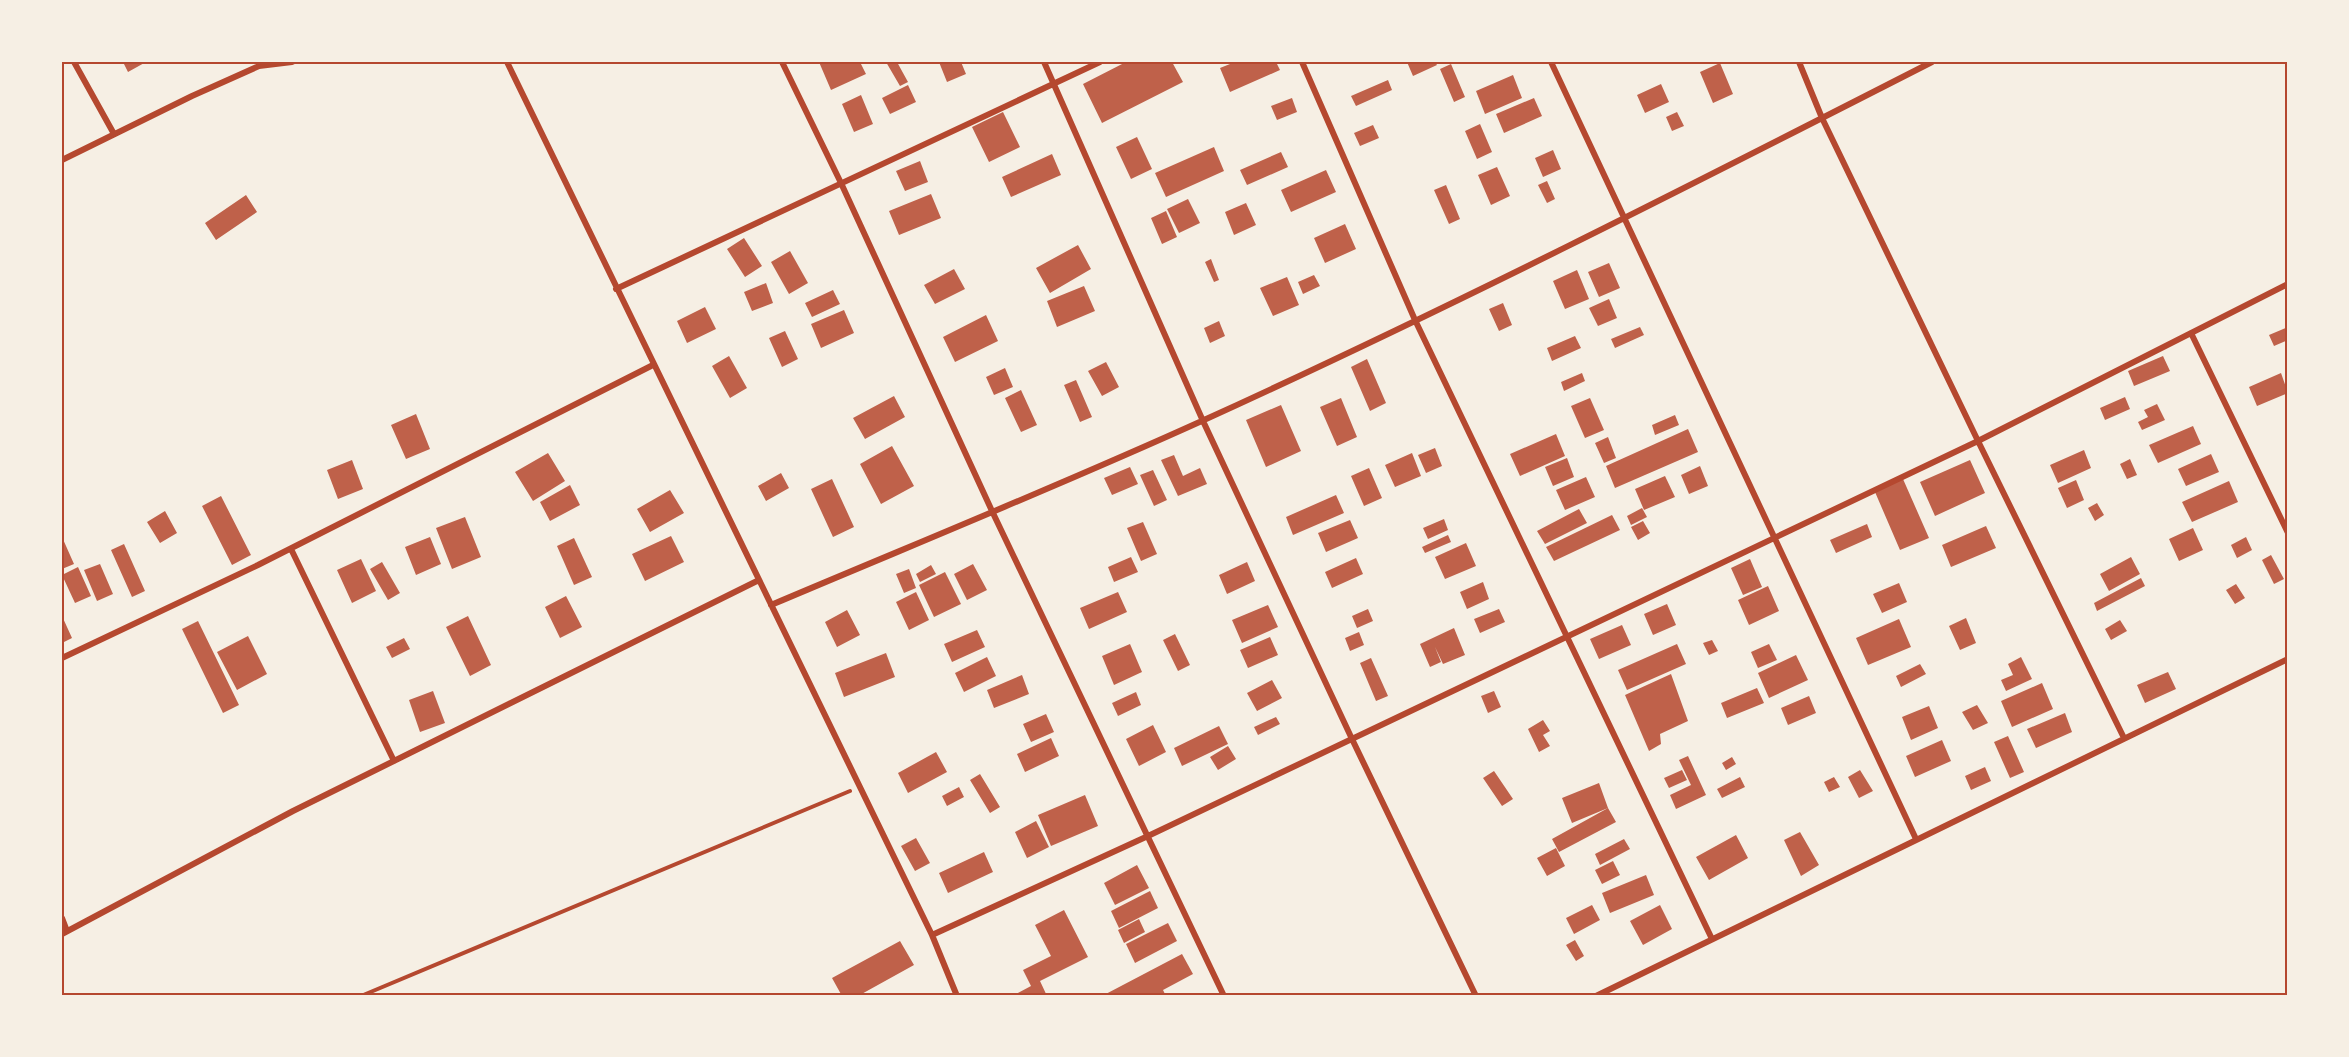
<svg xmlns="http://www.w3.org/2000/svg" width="2349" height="1057" font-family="'Archivo Narrow',sans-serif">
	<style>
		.building { fill: #bf614a }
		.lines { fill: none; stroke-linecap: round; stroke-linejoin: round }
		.path { stroke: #b5482f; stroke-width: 4 }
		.minor { stroke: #b5482f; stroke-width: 6 }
		.neatline { fill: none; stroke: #b5482f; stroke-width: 2 }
	</style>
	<rect width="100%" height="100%" fill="#f6efe4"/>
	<path class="building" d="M123 62H146L128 72Z
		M819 62H860L866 74 831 90Z
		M886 62H897L908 82 900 86Z
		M939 62H961L966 74 947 82Z
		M1126 62H1172L1183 82 1102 123 1083 84Z
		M1235 62H1276L1280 70 1230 92 1220 68Z
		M1407 62H1435L1437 65 1413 76Z
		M1720 63 1733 94 1713 103 1700 72Z
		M1451 64 1465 97 1454 102 1440 69Z
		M1513 75 1522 98 1485 114 1476 91Z
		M1388 80 1392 90 1356 106 1351 96Z
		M1661 84 1669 102 1645 113 1637 95Z
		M908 85 916 102 890 114 882 98Z
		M861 95 873 124 854 132 842 104Z
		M1292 98 1297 112 1277 120 1271 106Z
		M1534 98 1542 116 1504 133 1496 114Z
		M1003 112 1020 147 989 162 972 127Z
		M1677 112 1684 126 1672 131 1666 117Z
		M1480 124 1492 152 1477 159 1465 131Z
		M1373 125 1379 138 1360 146 1354 133Z
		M1137 137 1152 169 1131 179 1116 147Z
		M1214 147 1224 171 1166 197 1155 173Z
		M1553 150 1561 169 1543 177 1535 158Z
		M1281 152 1288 167 1247 185 1240 170Z
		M1052 154 1061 175 1011 197 1002 177Z
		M920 161 928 182 905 191 896 171Z
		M1497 167 1510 196 1491 205 1478 175Z
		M1326 170 1336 192 1291 212 1281 190Z
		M1547 181 1555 199 1547 203 1538 185Z
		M1446 185 1460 219 1449 224 1434 190Z
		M931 194 941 218 899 235 889 211Z
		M246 195 257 212 216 240 205 223Z
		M1188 199 1200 223 1179 233 1167 209Z
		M1246 203 1256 225 1234 235 1225 212Z
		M1166 211 1177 237 1162 244 1151 218Z
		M1345 224 1356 249 1325 263 1314 238Z
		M744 238 762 266 745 277 727 249Z
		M1078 245 1091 269 1050 293 1036 268Z
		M790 251 808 283 789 294 771 262Z
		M1211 259 1219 280 1214 282 1205 262Z
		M1609 263 1620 288 1599 297 1588 272Z
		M954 269 965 289 935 304 924 285Z
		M1577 270 1589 299 1565 309 1553 281Z
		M1314 275 1320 286 1303 294 1298 282Z
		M1287 277 1299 305 1273 316 1260 288Z
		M766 283 773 303 752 311 744 292Z
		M1084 286 1095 311 1057 327 1047 301Z
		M833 290 840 304 812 317 805 303Z
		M1609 299 1617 318 1598 326 1589 308Z
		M1503 303 1512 325 1499 331 1489 309Z
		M705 307 716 329 687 343 677 321Z
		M844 310 854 333 821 348 811 324Z
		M986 315 998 341 955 362 943 337Z
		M1219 321 1225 336 1210 343 1204 328Z
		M1640 327 1644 335 1615 348 1611 339Z
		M2288 327V340L2274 346 2269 335Z
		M785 331 798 359 782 367 769 338Z
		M1575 336 1581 348 1552 361 1547 348Z
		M729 356 747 388 730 398 712 366Z
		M2163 356 2170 371 2134 386 2128 371Z
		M1367 359 1386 403 1370 411 1351 367Z
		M1106 362 1119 387 1102 396 1088 371Z
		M1005 368 1013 387 994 395 986 377Z
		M1582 373 1585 381 1564 391 1561 382Z
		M2281 373 2288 393 2257 406 2249 387Z
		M1076 380 1092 417 1080 422 1064 385Z
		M1021 390 1037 425 1021 432 1005 398Z
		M894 396 905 417 865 439 853 418Z
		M2125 397 2130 409 2105 420 2100 408Z
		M1341 398 1357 437 1337 446 1320 407Z
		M1590 398 1604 430 1585 438 1571 406Z
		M2157 404 2165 420 2142 430 2138 422 2148 417 2144 410Z
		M1281 405 1301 451 1266 467 1246 420Z
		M416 414 430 449 406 459 391 425Z
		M1675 415 1679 425 1655 435 1652 425Z
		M2193 426 2201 444 2158 463 2149 445Z
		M1688 429 1698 452 1615 488 1606 466Z
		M1556 434 1565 456 1520 476 1510 454Z
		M1608 437 1616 458 1604 463 1595 443Z
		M892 446 914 486 881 504 860 464Z
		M1435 448 1442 466 1426 473 1418 455Z
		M2084 450 2091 468 2058 483 2050 465Z
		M548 453 565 481 533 501 515 472Z
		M1412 453 1421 476 1395 487 1385 465Z
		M2211 454 2219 472 2186 486 2178 469Z
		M1174 455 1183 476 1200 468 1207 484 1178 496 1161 460Z
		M1567 458 1574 477 1553 486 1545 467Z
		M2130 459 2137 475 2127 479 2120 464Z
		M352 460 363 489 338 499 327 470Z
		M1970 460 1985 493 1935 516 1920 482Z
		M1700 466 1708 486 1689 494 1681 475Z
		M1130 467 1138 484 1112 495 1104 478Z
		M1369 468 1382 498 1364 506 1351 476Z
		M1153 470 1167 500 1154 506 1140 475Z
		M781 473 789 488 766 501 758 486Z
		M1665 476 1675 497 1644 510 1635 489Z
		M1586 477 1595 497 1565 510 1556 490Z
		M832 479 854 527 833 537 811 489Z
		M1903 479 1929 538 1900 550 1875 492Z
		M2076 480 2084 500 2067 508 2058 488Z
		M2229 481 2238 502 2192 522 2182 502Z
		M570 485 580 505 550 521 540 502Z
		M670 490 684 513 650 532 637 509Z
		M1336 495 1344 513 1293 535 1286 517Z
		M221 496 251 555 232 565 202 506Z
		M2097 503 2104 515 2095 521 2088 508Z
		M1642 508 1647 517 1631 525 1627 516Z
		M1579 509 1587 523 1545 544 1537 531Z
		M165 511 177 533 160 543 147 522Z
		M1612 515 1620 530 1554 561 1546 547Z
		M465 517 481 557 452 569 436 528Z
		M1444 519 1448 530 1428 539 1423 528Z
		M1350 520 1358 538 1326 552 1318 533Z
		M1643 521 1650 533 1638 540 1631 527Z
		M1143 522 1157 554 1141 561 1127 528Z
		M1867 524 1872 537 1836 553 1830 540Z
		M1986 526 1996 548 1951 567 1942 545Z
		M2193 528 2203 550 2179 561 2169 539Z
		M1448 535 1451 542 1425 553 1422 547Z
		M671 536 684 562 645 581 632 554Z
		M62 537 74 564 62 569Z
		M430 537 441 564 416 575 405 547Z
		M2246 537 2252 550 2237 558 2231 545Z
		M574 538 592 577 574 585 557 546Z
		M1466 543 1476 566 1445 579 1435 557Z
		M124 544 145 591 132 597 111 550Z
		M2271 555 2284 579 2274 584 2262 560Z
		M1131 557 1138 572 1114 582 1108 567Z
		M2131 557 2140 574 2109 591 2100 574Z
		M1356 558 1363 574 1332 588 1325 572Z
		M361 559 376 591 352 603 337 570Z
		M1750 559 1762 587 1743 595 1731 568Z
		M382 562 400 593 388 600 370 569Z
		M1247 562 1255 581 1227 594 1219 575Z
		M100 564 113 594 97 601 84 570Z
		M973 564 987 590 967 600 954 574Z
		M931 565 936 574 920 582 916 574Z
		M78 567 91 596 75 603 62 575Z
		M909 569 916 588 904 593 896 574Z
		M945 572 961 604 934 617 919 585Z
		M2141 578 2145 586 2097 611 2094 603Z
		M1483 582 1489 599 1467 609 1460 592Z
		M1899 583 1907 602 1882 613 1873 594Z
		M2236 584 2245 598 2235 604 2226 590Z
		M1768 586 1779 611 1749 625 1738 600Z
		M916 592 929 620 909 630 896 602Z
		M1118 592 1127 612 1089 629 1080 608Z
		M566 596 582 627 560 638 545 607Z
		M1667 604 1676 625 1653 635 1644 614Z
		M1268 605 1278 627 1242 643 1232 620Z
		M1368 609 1373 621 1357 628 1352 616Z
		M1499 609 1505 622 1480 633 1474 619Z
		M847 610 860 635 837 647 825 622Z
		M62 616 72 638 62 643Z
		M468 616 491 665 470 676 446 627Z
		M1966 618 1976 643 1960 650 1949 626Z
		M1899 619 1911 647 1868 665 1856 638Z
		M2120 620 2127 631 2111 640 2105 629Z
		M198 621 239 705 223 713 182 629Z
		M1622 625 1631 645 1599 659 1590 639Z
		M1454 628 1465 655 1443 664 1435 647 1441 662 1430 667 1420 644Z
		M977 630 985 647 952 662 944 644Z
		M1359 632 1364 645 1350 651 1345 638Z
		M1175 634 1190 665 1178 671 1163 640Z
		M248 636 267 674 237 690 217 652Z
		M1270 637 1278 655 1248 668 1240 650Z
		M404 638 410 649 392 658 386 647Z
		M1712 640 1718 651 1709 655 1703 643Z
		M1130 644 1142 672 1114 685 1102 656Z
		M1677 644 1686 664 1627 690 1618 670Z
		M1769 644 1777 660 1758 668 1751 652Z
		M886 653 895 677 844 697 835 673Z
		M1796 655 1808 680 1769 698 1758 673Z
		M987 657 996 676 964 692 955 673Z
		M2021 657 2032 679 2006 691 2001 680 2013 675 2008 664Z
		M1371 658 1388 696 1376 701 1360 663Z
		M1920 664 1926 674 1901 687 1896 676Z
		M2168 672 2176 689 2145 703 2137 685Z
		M1671 674 1688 721 1660 734 1661 744 1649 751 1625 695Z
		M1022 675 1029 694 994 708 987 690Z
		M1272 680 1282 698 1257 711 1247 693Z
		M2042 683 2053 709 2012 727 2001 701Z
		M1757 688 1764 703 1727 718 1721 703Z
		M433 691 445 723 420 732 409 700Z
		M1494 691 1501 707 1488 713 1481 696Z
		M1136 692 1141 705 1118 716 1112 703Z
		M1809 696 1816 713 1788 725 1781 708Z
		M1977 705 1988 723 1973 730 1962 712Z
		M1929 706 1938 728 1911 740 1902 717Z
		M2065 713 2072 732 2036 748 2027 729Z
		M1046 714 1054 732 1031 742 1023 724Z
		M1276 717 1280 724 1258 735 1254 727Z
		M1543 720 1550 731 1543 735 1550 746 1539 752 1528 729Z
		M1153 725 1166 752 1139 766 1126 739Z
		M1219 726 1228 744 1182 766 1174 748Z
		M2008 736 2024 772 2010 778 1994 742Z
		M1051 738 1059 756 1025 772 1017 754Z
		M1942 740 1951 761 1915 777 1906 756Z
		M1228 746 1236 759 1218 770 1210 757Z
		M936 752 947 772 908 793 898 773Z
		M1688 756 1706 795 1676 809 1670 795 1691 785 1679 760Z
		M1732 757 1736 764 1726 770 1722 763Z
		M1985 767 1991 781 1971 790 1965 776Z
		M1682 770 1687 780 1669 788 1664 778Z
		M1860 770 1873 791 1859 798 1848 777Z
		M1494 771 1513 799 1502 806 1483 778Z
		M980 774 1000 807 990 813 970 780Z
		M1740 777 1745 787 1722 798 1717 789Z
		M1834 777 1840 787 1829 792 1824 782Z
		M1599 783 1608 808 1572 823 1562 798Z
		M959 787 964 797 947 806 942 796Z
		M1085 795 1098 826 1051 846 1038 815Z
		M1608 808 1616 822 1559 852 1552 839Z
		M1036 821 1049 847 1027 858 1015 832Z
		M1800 832 1819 865 1801 876 1784 840Z
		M1736 835 1748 858 1709 880 1696 857Z
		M916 838 930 863 915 871 901 846Z
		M1624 839 1630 849 1600 865 1595 854Z
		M1556 848 1565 866 1547 876 1537 858Z
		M984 852 993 872 948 893 939 873Z
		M1613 861 1620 875 1602 884 1595 870Z
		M1137 865 1149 888 1115 905 1104 883Z
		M1646 875 1654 895 1610 913 1602 893Z
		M1150 891 1158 908 1119 928 1111 911Z
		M1592 905 1600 920 1574 934 1566 918Z
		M1660 905 1672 929 1643 945 1630 921Z
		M1064 910 1088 957 1040 981 1047 996H1012L1031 986 1023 970 1051 956 1035 925Z
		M1139 919 1145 932 1124 943 1118 930Z
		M1168 923 1177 941 1135 963 1126 944Z
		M1575 940 1584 956 1576 961 1566 945Z
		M900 941 914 965 858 996H842L832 978Z
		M1182 954 1193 974 1163 990 1166 996H1102Z"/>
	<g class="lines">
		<path class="path" d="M361 996 850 791"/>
		<path class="minor" d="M74 62 114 134
			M507 62 932 935 957 996
			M782 62 841 183 992 511 1224 996
			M1044 62 1203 421 1352 739 1476 996
			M1302 62 1415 320 1712 939
			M1551 62 1916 839
			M1799 62 1822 118 1978 441 2124 738
			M62 160 192 96 259 66 292 62
			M616 289 1100 62
			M2191 333 2288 533
			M291 549 394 761
			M771 605C915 544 1061 485 1204 420 1450 308 1691 185 1932 62
			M62 658 258 565 653 365
			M62 918 67 931
			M62 934 293 811 759 580
			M932 935 1148 836 1978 441 2288 284
			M1596 996 2288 659"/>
	</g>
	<rect width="2349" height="1057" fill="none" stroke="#f6efe4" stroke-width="126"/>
	<rect x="63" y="63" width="2223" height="931" class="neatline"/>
</svg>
